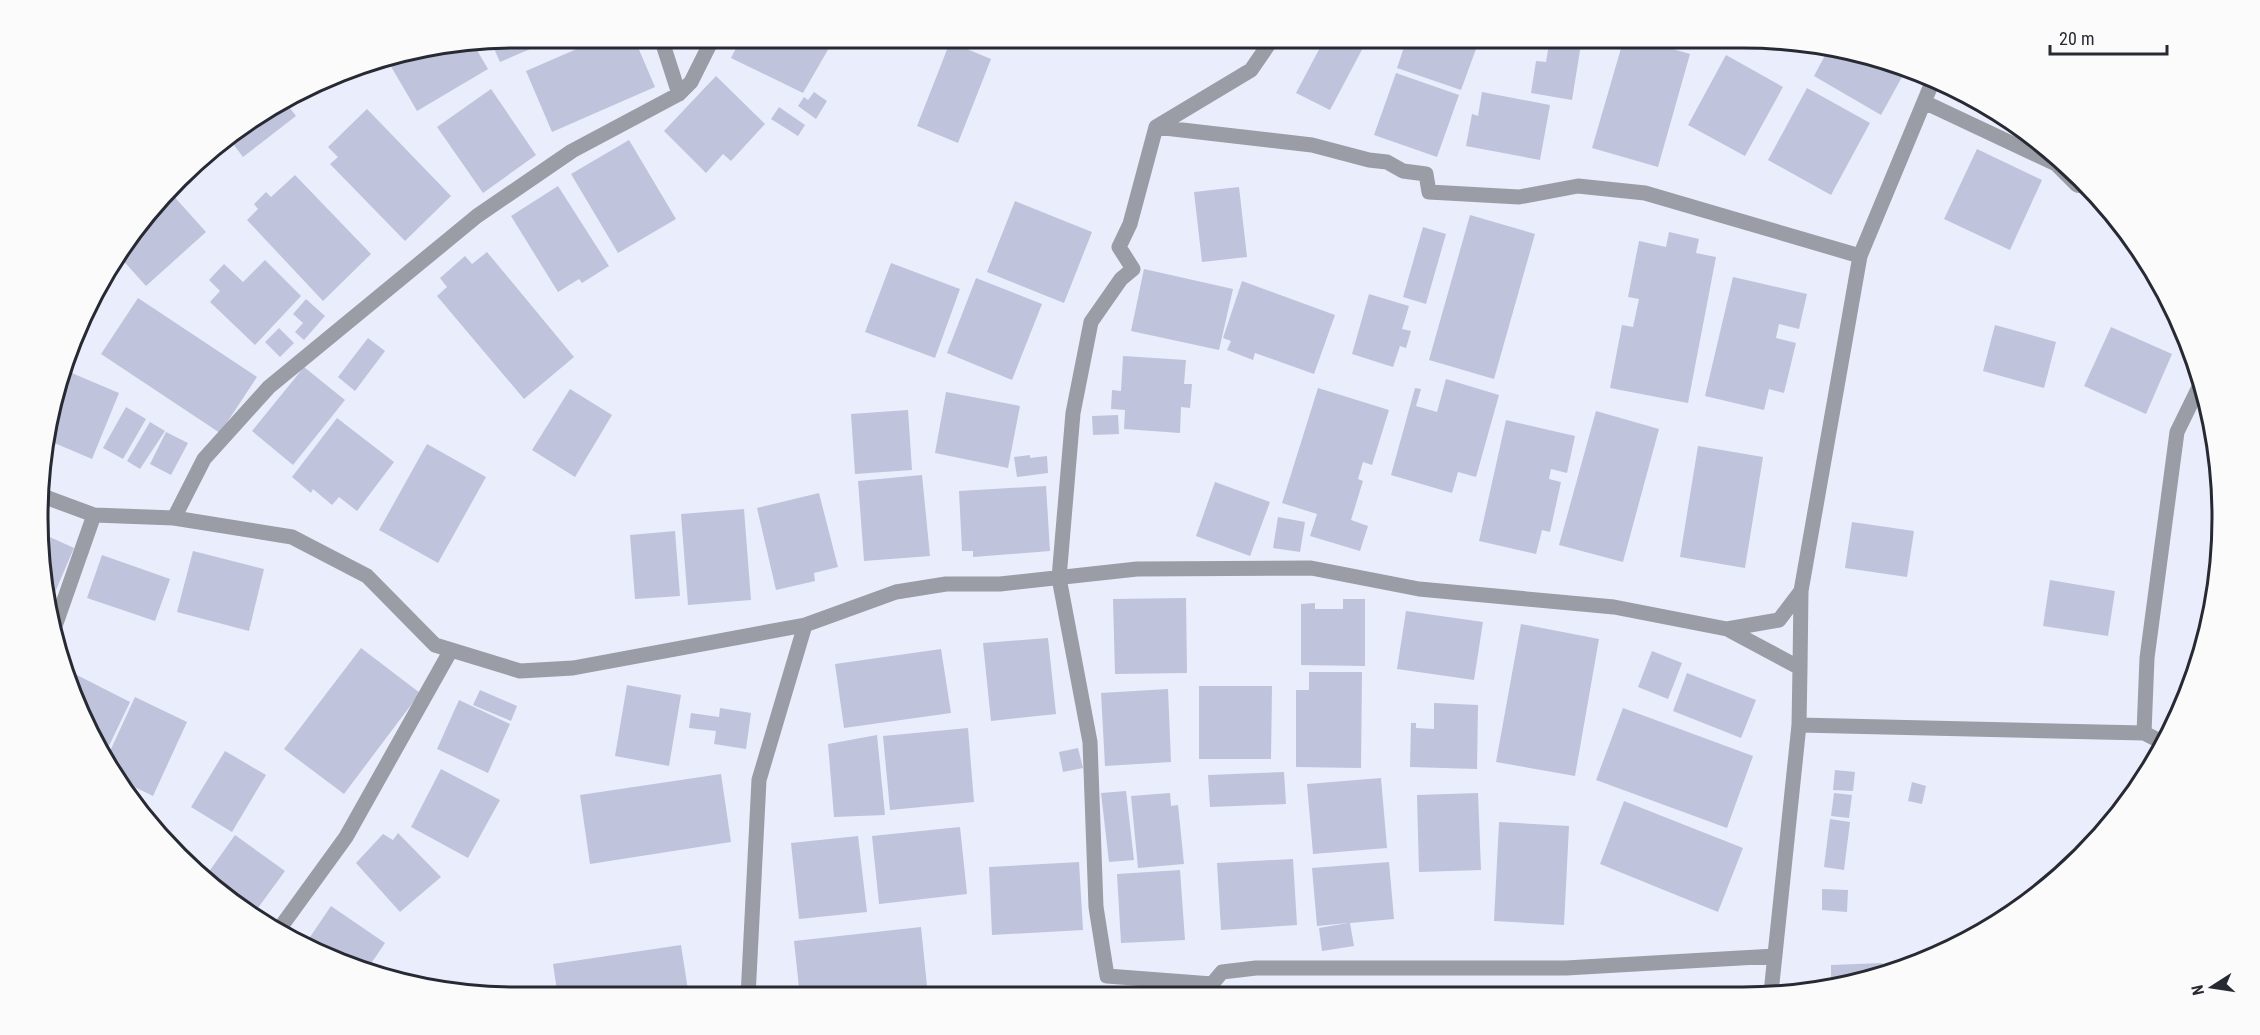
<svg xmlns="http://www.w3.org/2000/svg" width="2260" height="1035" font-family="'Roboto Condensed',sans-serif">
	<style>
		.building { fill: #bfc4dc }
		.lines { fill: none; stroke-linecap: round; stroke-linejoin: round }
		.minor { stroke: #9a9ca6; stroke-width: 15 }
		.rim { fill: none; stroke: #282a33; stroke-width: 3 }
	</style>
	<rect width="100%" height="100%" fill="#eaedfc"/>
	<path class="building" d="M518 38H556L500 62 491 42Z
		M602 38H634L655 87 552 132 526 71Z
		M741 38H826L833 41 803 93 731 58Z
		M1325 38H1354L1365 44 1330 110 1296 93Z
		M1407 38H1480L1461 90 1397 68Z
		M1550 38H1582L1572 100 1531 93 1536 61 1546 62Z
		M1624 38H1635L1690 54 1658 167 1592 148Z
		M950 42 991 59 958 143 917 126Z
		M474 45 488 69 417 111 389 63 399 57Z
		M1830 46 1907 68 1881 115 1814 76Z
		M1726 55 1783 87 1745 156 1688 125Z
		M1396 73 1459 95 1437 157 1374 135Z
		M716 76 765 124 731 161 723 154 706 173 664 131Z
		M1807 88 1870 123 1831 195 1768 160Z
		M491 89 536 155 483 193 437 127Z
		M814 92 827 101 816 119 798 106 804 97 808 100Z
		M1482 92 1550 105 1540 160 1466 146 1472 114 1478 116Z
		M283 99 296 116 243 157 228 137Z
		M779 107 805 125 798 136 771 119Z
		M367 109 451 196 405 241 330 164 338 157 328 147Z
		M629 140 676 219 618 253 571 174Z
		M1977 149 2042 180 2010 250 1944 219Z
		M295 175 371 254 323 301 247 220 258 209 254 204 266 192 271 197Z
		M558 186 609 266 582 283 579 279 558 292 511 216Z
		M1239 187 1247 257 1202 262 1194 192Z
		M171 193 206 232 146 286 119 256Z
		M1015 201 1092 232 1064 303 987 272Z
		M1470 215 1535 234 1494 379 1429 360Z
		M1423 227 1446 234 1426 304 1403 297Z
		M1669 232 1699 239 1696 253 1716 257 1688 403 1610 388 1622 325 1633 327 1639 299 1628 297 1639 241 1666 247Z
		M487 252 574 357 524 399 437 296 447 287 440 278 465 256 472 264Z
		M265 260 301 296 255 345 210 302 220 291 209 280 224 264 243 282Z
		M891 263 960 289 935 358 865 332Z
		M1144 269 1233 289 1219 350 1131 331Z
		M1733 277 1807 294 1799 329 1779 324 1776 338 1796 343 1784 393 1769 389 1764 410 1705 396Z
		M976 278 1042 304 1012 380 947 353Z
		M1242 281 1335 315 1314 374 1255 353 1253 360 1227 350 1231 341 1223 338Z
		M1369 294 1409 306 1402 329 1411 331 1406 348 1400 346 1393 367 1352 354Z
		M138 298 257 377 220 433 101 354Z
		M306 299 325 316 304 340 295 332 303 323 293 314Z
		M1995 325 2056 342 2044 388 1983 371Z
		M2111 327 2172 354 2146 414 2084 386Z
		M279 328 294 343 280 357 265 342Z
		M368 338 385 351 355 391 338 377Z
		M1123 356 1186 360 1184 384H1192L1190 408 1181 407 1180 433 1124 429 1125 410 1111 409 1112 390 1121 391Z
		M304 367 345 400 293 465 252 431Z
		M67 371 119 393 92 459 45 439 47 424Z
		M1446 379 1499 395 1476 477 1458 472 1452 493 1391 475 1415 388 1421 389 1416 406 1437 412Z
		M1318 388 1389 410 1372 465 1363 462 1358 479 1363 481 1351 520 1368 526 1360 551 1310 536 1317 514 1282 503Z
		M570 389 612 415 575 477 532 450Z
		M946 392 1020 406 1008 468 935 453Z
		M126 407 146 419 123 459 103 448Z
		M908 410 912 470 855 474 851 414Z
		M1596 411 1659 429 1623 562 1559 545Z
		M1118 415 1119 434 1093 435 1092 416Z
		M337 418 394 462 357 511 339 497 332 505 313 489 311 493 292 477Z
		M1506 420 1575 436 1567 473 1551 469 1549 479 1561 482 1550 532 1542 530 1536 554 1479 541Z
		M150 422 165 431 140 469 127 461Z
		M166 432 188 443 171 475 150 464Z
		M427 444 486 477 438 563 379 530Z
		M1698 446 1763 457 1745 568 1680 557Z
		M1030 455V458L1047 456 1048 473 1017 477 1014 457Z
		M922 475 930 556 864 561 858 481Z
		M1215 482 1270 502 1250 556 1196 536Z
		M1046 486 1050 551 973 557V551H962L959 491Z
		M819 493 838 567 814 573 815 581 776 590 757 508Z
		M744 509 751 600 688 605 681 514Z
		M1278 517 1305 522 1300 552 1273 548Z
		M1852 522 1914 531 1907 577 1845 568Z
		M675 531 680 596 635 599 630 535Z
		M41 533 74 548 47 611 39 536Z
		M193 551 264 569 249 631 177 612Z
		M102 555 170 579 155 621 87 598Z
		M2050 580 2115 591 2108 636 2043 626Z
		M1186 598 1187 673 1115 674 1113 599Z
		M1343 599H1365V666L1301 665V604L1315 603V609H1343Z
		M1406 611 1483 622 1474 680 1397 669Z
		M1521 624 1599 639 1575 776 1496 762Z
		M1048 638 1056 714 991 721 983 643Z
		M361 648 420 693 344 794 284 749Z
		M941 649 951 713 844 728 835 664Z
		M1652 651 1682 663 1668 699 1638 687Z
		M69 671 130 702 108 748 96 742Z
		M1309 672H1362L1361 768 1296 767V690H1309Z
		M1687 673 1756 700 1741 738 1673 711Z
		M627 685 681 695 669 766 615 756Z
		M1199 686H1272L1271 759H1199Z
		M1168 689 1171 762 1105 766 1101 693Z
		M480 690 517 706 511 721 473 705Z
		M135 697 187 722 153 796 120 780 105 762Z
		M459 700 510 724 488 773 437 749Z
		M1434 703 1478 705 1477 769 1410 767 1411 723H1416V728L1434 729Z
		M720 708 751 713 746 749 714 744 716 731 689 728 691 713 719 717Z
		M1623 708 1753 756 1727 828 1596 780Z
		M968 728 974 802 890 810 883 736Z
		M877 735 885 815 834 817 828 744Z
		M1078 748 1083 768 1063 772 1059 752Z
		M225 751 266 775 232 832 191 807Z
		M441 769 500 800 468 858 411 827Z
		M1835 770 1855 772 1853 791 1833 790Z
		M1284 772 1286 804 1210 807 1208 775Z
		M721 774 731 842 590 864 580 795Z
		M1381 778 1387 848 1313 854 1307 784Z
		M1912 782 1926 786 1922 804 1908 801Z
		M1126 791 1134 860 1109 862 1101 793Z
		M1170 793 1171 806 1178 805 1184 864 1138 868 1131 796Z
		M1478 793 1481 870 1419 872 1417 795Z
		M1834 793 1852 795 1849 818 1831 816Z
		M1624 801 1743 848 1718 912 1600 864Z
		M1830 819 1850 822 1844 870 1824 867Z
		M1499 822 1569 826 1564 925 1494 921Z
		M960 827 967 894 879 904 872 836Z
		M398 833 441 877 400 912 356 863 383 834 393 840Z
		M235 835 285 871 255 912 203 880Z
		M858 836 867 912 799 919 791 843Z
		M1293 859 1297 925 1221 930 1217 863Z
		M1079 862 1083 930 992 935 989 867Z
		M1389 862 1394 919 1350 923 1354 946 1322 951 1319 928 1348 923 1317 926 1312 868Z
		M1180 870 1185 940 1121 943 1117 874Z
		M1822 889 1848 890 1847 912 1822 910Z
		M331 906 385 943 366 971 334 961 306 943Z
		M921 927 928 996 800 997 794 941Z
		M681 945 689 997H558L553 964Z
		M1882 963 1883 973 1831 986V965Z"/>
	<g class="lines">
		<path class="minor" d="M661 38 679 94
			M1924 102 2056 164 2077 185 2089 187
			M1156 127 1312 145 1369 160 1387 162 1403 171 1426 174 1429 192 1519 197 1578 186 1645 193 1860 256
			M40 495 94 515 174 518 292 537 367 576 435 645 520 671 573 668 805 625 896 592 946 584H1000L1137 569 1311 568 1419 589 1614 607 1727 629 1800 668 1799 725 1771 993
			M174 518 204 459 269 387 477 216 572 151 679 94 691 82 713 38
			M54 629 94 515
			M1727 629 1779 620 1801 591
			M1800 668 1801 591 1860 256 1934 78
			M1799 725 2144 733 2162 742
			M2144 733 2147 658 2177 432 2201 383
			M280 928 346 837 451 650
			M1212 984 1107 976 1096 907 1090 742 1059 578 1073 413 1091 322 1121 279 1133 269 1119 247 1130 224 1156 127 1251 70 1273 38
			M1212 995V984L1222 972 1256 968H1566L1775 956
			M748 997 759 780 805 625"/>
	</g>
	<path d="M0 0H2260V1035H0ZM517 48H1743A469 469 0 0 1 2212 517V518A469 469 0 0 1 1743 987H517A469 469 0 0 1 48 518V517A469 469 0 0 1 517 48Z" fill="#fbfbfb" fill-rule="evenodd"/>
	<path class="rim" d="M517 48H1743A469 469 0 0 1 2212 517V518A469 469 0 0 1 1743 987H517A469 469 0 0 1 48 518V517A469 469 0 0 1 517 48Z"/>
	<g transform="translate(2212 987) rotate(258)" stroke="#fbfbfb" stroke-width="4.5" paint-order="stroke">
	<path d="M0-4.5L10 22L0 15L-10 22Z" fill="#282a33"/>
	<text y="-9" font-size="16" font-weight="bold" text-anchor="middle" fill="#282a33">N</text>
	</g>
	<path d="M2050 45v9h117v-9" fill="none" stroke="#282a33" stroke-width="3"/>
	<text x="2059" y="45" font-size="18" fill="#282a33" stroke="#fbfbfb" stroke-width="4.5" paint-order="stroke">20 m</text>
</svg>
